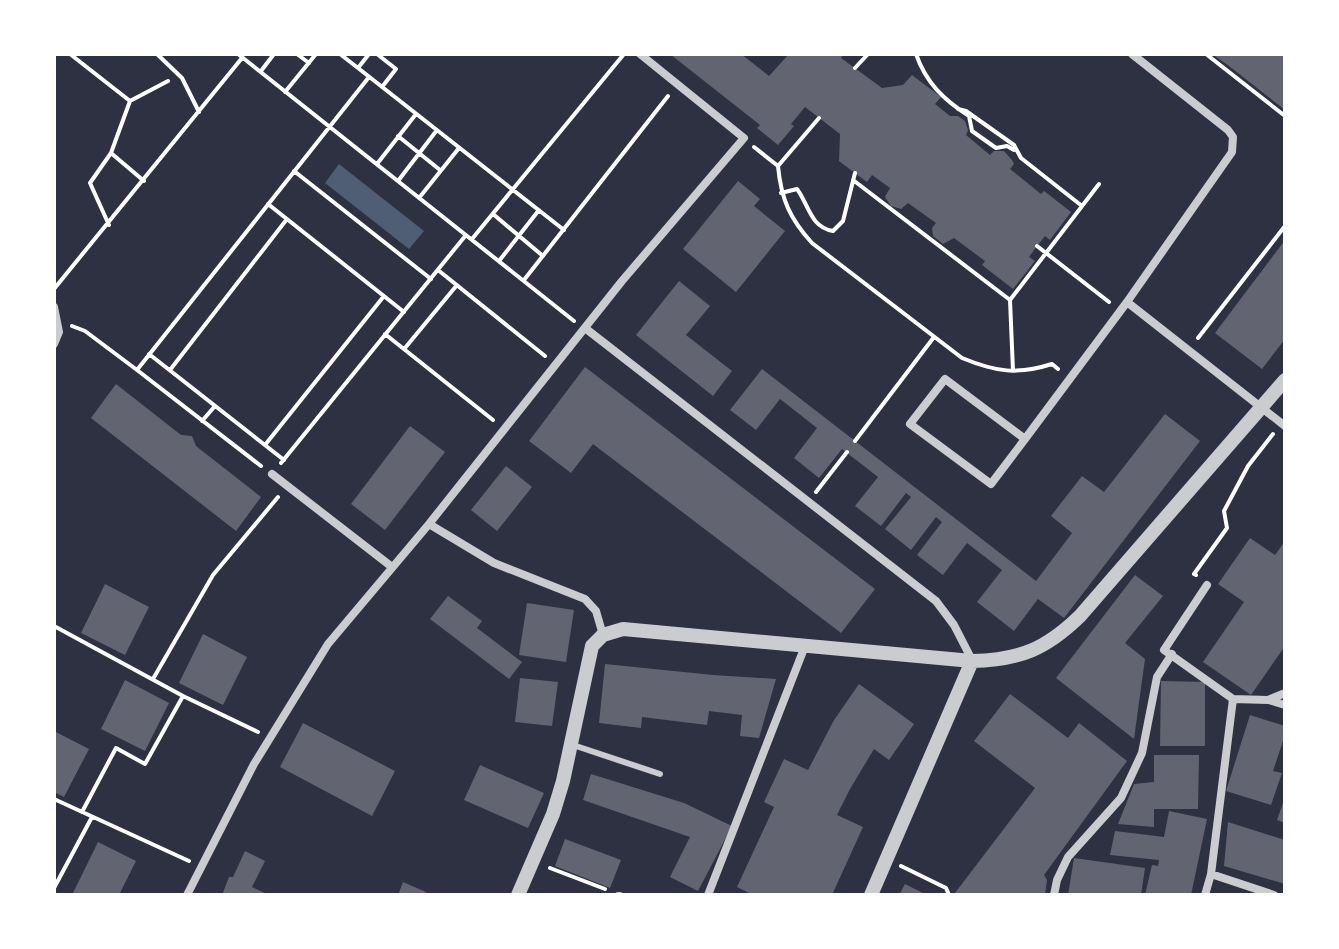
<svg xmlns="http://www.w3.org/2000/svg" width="1339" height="949" font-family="'Nunito Sans',sans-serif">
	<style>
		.water { fill: #4f5d75 }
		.building { fill: #626471 }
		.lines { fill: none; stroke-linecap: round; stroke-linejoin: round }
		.path { stroke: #fff; stroke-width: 4 }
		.service { stroke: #caccd0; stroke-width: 6 }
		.minor { stroke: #caccd0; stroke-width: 8 }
		.tertiary { stroke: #caccd0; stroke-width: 14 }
	</style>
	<rect width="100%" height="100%" fill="#2d3142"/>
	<path class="water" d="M339 164 424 231 409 249 325 183Z"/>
	<path class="building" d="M670 54H741L769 76 789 54H844L841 58 882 88 903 85 912 75 941 97 935 104 950 116H958L965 121 968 130 966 135 990 155 994 151H1004L1012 160 1014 164 1010 169 1041 194 1044 191 1071 212 1050 240 1045 236 1037 246 1029 257 1035 261 1013 289 982 265 985 261 954 238 943 244 933 236 932 228 936 223 908 203 901 209 891 206 885 197 890 188 872 175 867 182 839 161 840 134 805 107 791 124 794 126 778 145 757 128 760 125Z
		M1212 54H1285V110L1229 66Z
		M738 181 760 199 754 206 785 231 736 292 683 249Z
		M1285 240V339L1262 369 1215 333Z
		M679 281 710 306 686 335 732 371 713 396 636 335Z
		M585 367 875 589 841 633 593 444 571 473 529 441Z
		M762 369 1036 581 1072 533 1051 516 1082 476 1104 492 1165 414 1200 441 1064 618 1038 599 1014 631 977 602 1002 570 967 543 943 575 917 555 942 522 936 517 911 550 885 529 911 497 906 493 881 526 855 506 878 477 842 449 819 478 794 458 817 428 780 399 756 430 730 410Z
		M116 384 181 435 192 436 196 446 261 497 236 531 91 418Z
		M410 426 445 452 385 530 351 504Z
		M506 466 532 487 497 531 471 510Z
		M1250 538 1275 555 1285 541V646L1251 695 1203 662 1244 602 1218 584Z
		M1135 575 1163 596 1125 643 1145 659 1134 739 1056 678Z
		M105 584 149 607 125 655 81 633Z
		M448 596 482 621 477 628 522 662 509 679 430 619Z
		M527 603 574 610 566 662 519 655Z
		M203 634 247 657 223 705 179 683Z
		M605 664 713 675 776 679 759 738 740 736 742 715 709 711 707 725 642 717 641 728 599 723Z
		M520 678 558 682 552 726 515 722Z
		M125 680 169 703 145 751 101 729Z
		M1161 681 1205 682V746H1160Z
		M859 684 914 724 889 760 874 749 850 789 837 815 863 827 832 895H753L737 887 774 807 764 802 784 759 808 770 834 720Z
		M1010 694 1068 738 1079 723 1127 761 1044 875 1047 880 1045 895H958L955 893 1035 788 974 741Z
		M1250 715 1285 726V735L1273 771 1282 773 1271 805 1226 791Z
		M303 723 395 771 372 816 280 767Z
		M54 731 89 749 64 797 54 792Z
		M1154 755H1199L1198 809H1154V827L1118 824 1134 784 1154 782Z
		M480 765 544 793 528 828 464 800Z
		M591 774 684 803 732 826 698 891 670 877 690 837 583 800Z
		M1285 797V823L1277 820Z
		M1169 811 1207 819 1191 895H1145L1152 865 1158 866 1159 860 1110 855 1115 831 1164 837Z
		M1228 822 1285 840V884L1224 866Z
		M565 839 621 860 610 888 555 866Z
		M98 842 136 861 119 895H72Z
		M245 851 265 861 252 887 269 895H222L229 877H233Z
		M1074 858 1145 868 1141 895H1068Z
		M403 882 426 892 425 895H398Z
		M905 884 927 895H899Z"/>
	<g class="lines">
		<path class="path" d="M70 54 130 101
			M157 54 182 78 199 112
			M238 54 574 321
			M297 54 309 63
			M340 54 358 68
			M369 54 358 68 564 230
			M377 54 396 69 382 87
			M916 54C926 83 944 100 969 116L972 131 996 148 1007 146 1014 150
			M1206 54 1285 116
			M855 68 868 54
			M261 71 274 54
			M285 92 316 54
			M958 109 966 111 1014 145 1021 158 1082 206
			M398 136 440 170
			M754 147 778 166C781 199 790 219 812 243L962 358C996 372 1017 375 1052 364L1058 369
			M111 153 130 101 168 81
			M377 164 416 114
			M778 166 819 118
			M294 171 431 279
			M853 180 1010 300 1099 184
			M398 181 437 130
			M781 193 797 189C809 205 810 227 833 231L843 221 855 173
			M419 198 459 148
			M268 204 404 312
			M493 214 543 256
			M109 225 90 183 111 153 144 181
			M472 239 624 54
			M1037 246 1109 302
			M499 261 539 210
			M438 270 545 356
			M524 280 668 96
			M54 289 242 58
			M1010 300 1013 371
			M72 326 85 331 137 370 261 466
			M385 334 493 420
			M1198 338 1285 226
			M405 348 457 285
			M149 354 284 460
			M137 370 369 77
			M170 370 287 219
			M202 421 215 406
			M855 441 934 337
			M265 445 384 296
			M281 463 466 235
			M816 492 847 452
			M1196 575 1194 574 1227 528 1224 511 1248 466 1273 434
			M54 626 183 696 258 732
			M153 679 213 575 278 497
			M54 799 189 861
			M82 812 116 748 145 764 183 696
			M901 866 946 888 949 895
			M550 868 605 889
			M54 888 92 817"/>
		<path class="service" d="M573 745 660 774
			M618 895H620"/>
		<path class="minor" d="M1127 302 1285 426
			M54 307 59 332 54 344
			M585 328 936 601 954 625 972 660
			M1025 439 991 484 910 424 945 379 1025 439 1127 302 1232 152 1233 137 1228 130 1132 54
			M272 474 392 567
			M429 524 494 563 585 599 596 611 603 635
			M1207 585 1164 650 1233 699
			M1233 699 1268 700 1285 693
			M1269 700 1285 705
			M1211 874 1274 895
			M187 895 254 764 328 644 429 524 622 281 744 138 640 54
			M708 895 805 646
			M1054 895 1057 880 1068 857 1121 798 1142 753 1157 677 1172 654
			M1205 895 1211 874 1233 699"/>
		<path class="tertiary" d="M518 895 553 814 563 781 592 646 603 635 623 629 972 661C1020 660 1046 649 1080 616L1285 380
			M871 895 972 661"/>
	</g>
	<rect width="1339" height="949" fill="none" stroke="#ffffff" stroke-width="112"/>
</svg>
